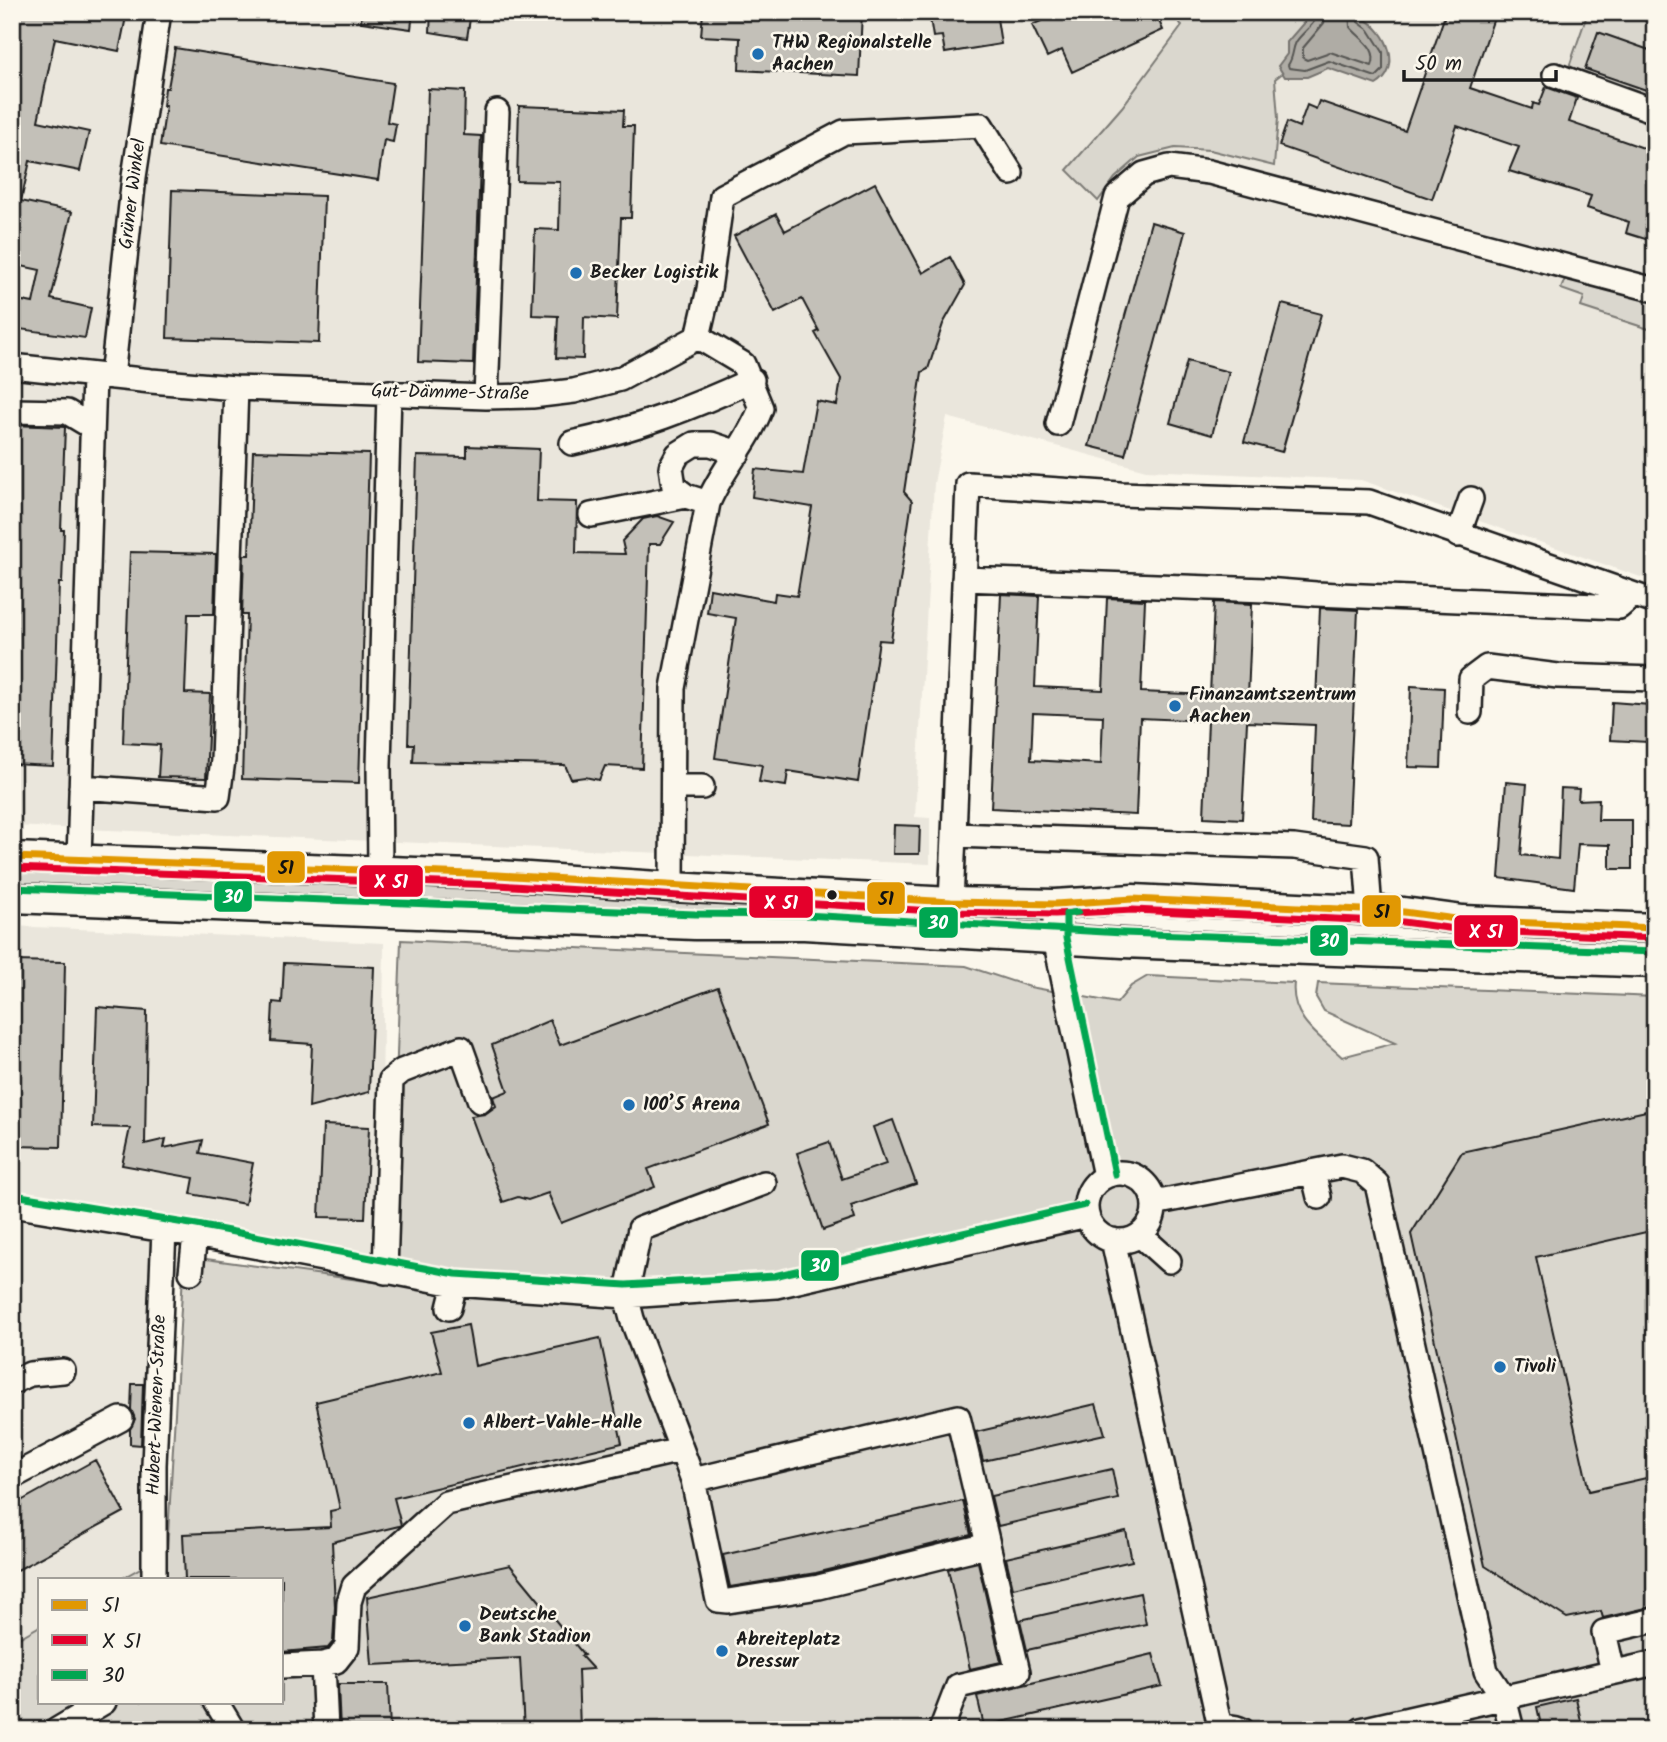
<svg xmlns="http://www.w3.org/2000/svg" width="1667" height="1742" font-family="Kalam,sans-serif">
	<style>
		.built { fill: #eae6dc }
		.green { fill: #dad7ce; stroke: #7b7a75; stroke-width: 2 }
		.water { fill: #afaca5; stroke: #74726e; stroke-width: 2 }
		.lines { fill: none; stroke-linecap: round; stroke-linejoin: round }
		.shore { stroke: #575653; stroke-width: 2 }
		.building { fill: #c3c0b8; stroke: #1c1c1c; stroke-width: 2; fill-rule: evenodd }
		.minor-casing { stroke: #1c1c1c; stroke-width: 28 }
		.major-casing { stroke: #1c1c1c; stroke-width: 33 }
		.minor { stroke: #fbf7ec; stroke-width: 23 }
		.major { stroke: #fbf7ec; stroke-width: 28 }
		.bus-1-casing { stroke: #fbf7ec; stroke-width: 12 }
		.bus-2-casing { stroke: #fbf7ec; stroke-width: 12 }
		.bus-3-casing { stroke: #fbf7ec; stroke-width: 12 }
		.bus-1 { stroke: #e19803; stroke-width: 7 }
		.bus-2 { stroke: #e4002b; stroke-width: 7 }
		.bus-3 { stroke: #00a651; stroke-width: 7 }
		.poi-dot { fill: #1f6fb2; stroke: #fbf7ec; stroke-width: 2.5 }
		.bus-dot { fill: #1c1c1c; stroke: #fbf7ec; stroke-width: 2.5 }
		.labels { text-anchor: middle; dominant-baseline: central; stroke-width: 5; stroke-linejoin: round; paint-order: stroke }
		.poi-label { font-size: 19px; font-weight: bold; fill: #1c1c1c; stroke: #fbf7ec; text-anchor: start }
		.street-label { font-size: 19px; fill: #1c1c1c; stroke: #fbf7ec }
		.line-badge { stroke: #fbf7ec; stroke-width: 2.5 }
		.badge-label { font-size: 19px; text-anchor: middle; font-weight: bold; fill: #fff }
		.pale-badge-label { font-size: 19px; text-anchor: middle; font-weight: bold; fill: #111 }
	</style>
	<rect width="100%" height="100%" fill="#fbf7ec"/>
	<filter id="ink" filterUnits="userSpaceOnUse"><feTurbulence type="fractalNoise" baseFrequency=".0143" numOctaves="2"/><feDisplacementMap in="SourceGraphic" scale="14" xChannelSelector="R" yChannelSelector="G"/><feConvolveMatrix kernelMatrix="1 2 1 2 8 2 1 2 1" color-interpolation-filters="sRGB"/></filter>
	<g filter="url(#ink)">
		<path class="built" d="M12 12H1655V582L1361 480 1146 470 947 417 934 483 915 817 930 818V864L12 826Z
			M12 926 384 943 380 1258 166 1224 167 1553 121 1579H40V1626L12 1642Z"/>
		<path class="green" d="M1173 12H1350L1334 33 1275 79 1278 118 1274 166 1210 150 1175 148 1139 157 1115 178 1098 201 1067 170 1122 107 1182 26Z
			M1588 12H1655V101L1571 71 1570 64Z
			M1566 276 1655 300V331L1581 307 1584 297 1561 289Z
			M12 872 600 895 661 901 1001 913 1002 923 12 885Z
			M401 940 966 966 1030 987 1117 1003 1131 986 1148 976 1294 983C1290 1018 1319 1036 1342 1057L1395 1043 1324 1011 1316 997 1318 983 1655 997V1730H12V1642L40 1626V1702H282V1579H121L167 1553 184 1256 389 1284Z"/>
		<path class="water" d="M1313 12H1366L1364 19C1388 31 1403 69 1376 85L1328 68 1307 77H1285L1278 66 1287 54V42Z"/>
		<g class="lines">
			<path class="shore" d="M1318 12C1316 25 1303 31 1296 42 1292 50 1294 56 1288 65L1289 68 1305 70 1329 61 1376 77 1383 70V52L1369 30 1358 22 1359 12
				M1326 12 1324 23 1303 48V58L1307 60 1330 52 1372 66C1379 48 1360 39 1350 27L1349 12"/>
		</g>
		<path class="building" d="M12 12H127L119 51 55 38 38 121 89 132 80 171 30 161 21 201 72 212 51 299 91 308 85 338 12 328V299L33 303 40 270 12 264Z
			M362 12H413L411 29 361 22Z
			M431 12H471L467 38 430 32Z
			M703 12H862L859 76 739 70 740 38 701 36Z
			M929 12H996L1001 44 945 53 942 36 933 37Z
			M1037 12H1155L1163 30 1072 72 1062 50 1047 57 1032 25 1041 21Z
			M1446 12H1496L1470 88 1532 109 1533 103 1539 105 1546 87 1577 98 1569 122 1655 152V242L1626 233 1629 222 1587 208 1591 196 1509 171 1519 147 1457 126 1432 199 1279 146 1287 122 1299 127 1307 105 1316 109 1319 101 1405 131Z
			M1598 32 1655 52V93L1585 69Z
			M175 48 393 83 387 122 396 124 393 142 384 140 378 180 160 146 166 106H163L165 88H168Z
			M428 89 465 91 464 135 481 136 473 364 418 362Z
			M519 106 624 110 623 126H634L631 218H621L617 319 584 317 583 359 556 358 558 316 532 315 535 229 559 230 560 182 517 181Z
			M875 183 923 273 950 257 965 285 943 324 928 369 922 372 904 492 912 501 891 641 879 640 858 782 788 771 786 786 759 782 762 765 715 758 736 618 707 613 710 589 774 601 775 593 797 596 812 507 752 497 755 469 803 474 816 401 837 405 841 379 815 333 819 331 802 299 775 313 734 236 776 214 785 231Z
			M172 190 324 196 319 343 167 338Z
			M1151 222 1185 232 1125 455 1089 446Z
			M1282 304 1321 314 1282 452 1244 442Z
			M1187 361 1229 372 1212 435 1170 423Z
			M12 425 65 427 61 530H64L62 583H59L53 766 12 764Z
			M467 446 539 449 537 501 577 502 576 553 625 554 622 541 643 519 657 516 674 522 660 544H649L642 768 605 766 599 780 585 777 571 779 565 765 413 762 414 744H408L417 456 467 457Z
			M253 451 369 454 359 783 242 779 247 615H242L244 555H249Z
			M130 552 216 554 214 614H188L185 693 210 694 206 778 158 777 160 745 123 743Z
			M1001 594 1039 596 1035 687 1103 690 1107 598 1145 600 1141 692 1210 695 1214 602 1252 604 1248 697 1316 700 1320 608 1358 610 1348 824 1311 822 1315 725 1247 722 1242 819 1204 817 1208 721 1140 718 1136 815 991 808ZM1033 713 1103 716 1101 764 1031 760Z
			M1411 686 1444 688 1441 768 1408 767Z
			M1612 702 1650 705 1648 742 1610 740Z
			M1506 782 1527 784 1521 855 1558 859 1561 788 1579 789 1578 800 1599 799 1598 820H1632V869H1610V845L1578 844 1574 888 1499 878Z
			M894 825 920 826 919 854H893Z
			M12 961 65 962 61 1147 12 1146Z
			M284 963 374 967 369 1092 309 1108 312 1044 271 1041 273 1002 282 1003Z
			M718 987 769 1124 648 1169 655 1187 561 1223 548 1193 528 1200 518 1197 503 1202 471 1116 485 1114 496 1106 493 1097 508 1091 492 1045 550 1020 560 1045Z
			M97 1007 147 1011 145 1144 166 1139 164 1148 203 1140 200 1153 253 1163 245 1204 191 1194 194 1178 122 1165 130 1128 93 1127Z
			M1655 1109V1230L1536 1257 1589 1491 1655 1476V1606L1603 1618 1601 1611 1567 1618 1485 1566 1411 1234 1462 1152Z
			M893 1120 916 1184 851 1206 855 1219 823 1230 797 1153 829 1142 842 1179 886 1164 873 1127Z
			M323 1125 369 1127 365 1218 319 1217Z
			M468 1325 475 1366 600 1338 622 1443 394 1498 401 1525 399 1526 332 1542 335 1607 333 1642 328 1648 282 1652V1579H185L183 1534 331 1527 330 1511 340 1509 316 1402 442 1372 431 1332Z
			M132 1384H143L141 1445 130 1444V1429L135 1419 131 1409Z
			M1096 1404 1105 1434 983 1461 976 1432Z
			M95 1460 124 1512 12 1573V1506Z
			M1112 1469 1118 1499 998 1526 991 1496Z
			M963 1501 971 1535 816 1573 730 1587 723 1555Z
			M1126 1531 1132 1561 1013 1588 1006 1558Z
			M978 1562 1001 1662 970 1669 948 1569Z
			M510 1565 584 1655 581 1656 593 1669 578 1670 580 1730H524L520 1658 372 1665 367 1597Z
			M1140 1593 1146 1624 1027 1650 1020 1620Z
			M1153 1654 1162 1686 984 1726 977 1696Z
			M338 1684H388L390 1730H340Z
			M1576 1698 1583 1730H1542L1537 1707Z"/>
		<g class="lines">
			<g class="minor-casing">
				<path id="minor" d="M1555 75 1655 111
					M698 337 709 289 722 196 844 132 981 125 1011 173
					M12 366 151 381 236 388 486 397 532 396 574 391 620 379 698 337 743 364 761 408C748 443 722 469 708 503L673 688 672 887
					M112 377 134 177 159 12
					M486 397 497 112
					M12 411 67 412 92 427
					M1058 424 1117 197 1144 174 1169 167 1209 172 1655 290
					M572 443C637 429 691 408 752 380
					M686 496 674 487 671 467 678 454 694 444H711L738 453
					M591 515 686 496 708 503
					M1458 535 1471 499
					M964 579 1265 590 1316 594 1619 607 1633 595
					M1470 712 1471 679 1487 667 1558 676 1655 679
					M81 787 218 797 223 760 236 388
					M673 787H702
					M954 835 968 484 1120 494 1369 502 1655 602
					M79 859 94 376
					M380 869 379 766 389 392
					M951 902 954 835 1294 847 1366 857 1370 910
					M1055 904V939L1105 1176
					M1313 1172 1319 1197
					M1086 1207a34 34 0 1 1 68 0a34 34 0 1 1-68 0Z
					M764 1183 640 1229 626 1296 632 1319 693 1480 718 1600 728 1601 819 1587 988 1545
					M1154 1203 1342 1166 1362 1171 1377 1184 1486 1671 1504 1698 1512 1730
					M12 1205 195 1235 455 1284 626 1296 776 1286 1087 1215
					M1140 1235 1169 1261
					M1113 1240 1220 1727
					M191 1272 195 1235
					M385 1272 391 1080 402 1071 461 1048 480 1101
					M449 1308 455 1284
					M12 1382 30 1374 63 1371
					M12 1477 121 1419
					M693 1480 958 1417 1018 1672 958 1686 941 1730
					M154 1579V1465L164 1230
					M323 1664 326 1730
					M282 1666 323 1664 336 1661 347 1647 349 1602 354 1586 446 1503 681 1450
					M1613 1672 1604 1632 1655 1620
					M216 1702 233 1730
					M57 1730 104 1702
					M1215 1730C1224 1725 1234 1726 1242 1730
					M1361 1730 1655 1663"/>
			</g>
			<g class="major-casing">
				<path id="major" d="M12 857 498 875 672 887 951 902 1055 904 1133 899 1404 912 1463 920 1655 928
					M12 898 695 925H804L1123 943 1655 963"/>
			</g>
			<use href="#minor" class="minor"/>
			<use href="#major" class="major"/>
			<g class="bus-1-casing">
				<path id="bus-1" d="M12 857 498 875 951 902 1055 904 1133 899 1404 912 1463 920 1655 928"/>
			</g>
			<g class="bus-2-casing">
				<path id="bus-2" d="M12 868 497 885 950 912 1055 914 1133 910 1403 922 1463 930 1655 938"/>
			</g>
			<g class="bus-3-casing">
				<path id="bus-3" d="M12 888 695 914 805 915 1123 933 1655 952
					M1078 912 1066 914V938L1115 1174
					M14 1195 197 1225 456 1274 626 1285 774 1276 1085 1205"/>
			</g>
			<use href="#bus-1" class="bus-1"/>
			<use href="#bus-2" class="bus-2"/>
			<use href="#bus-3" class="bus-3"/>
		</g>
	</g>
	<g class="poi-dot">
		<circle cx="758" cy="54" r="7"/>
		<circle cx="576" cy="273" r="7"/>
		<circle cx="1175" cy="706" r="7"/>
		<circle cx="629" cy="1105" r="7"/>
		<circle cx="1500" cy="1367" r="7"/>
		<circle cx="469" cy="1423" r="7"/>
		<circle cx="465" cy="1626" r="7"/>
		<circle cx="722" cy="1651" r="7"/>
	</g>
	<circle class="bus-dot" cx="832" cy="895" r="6"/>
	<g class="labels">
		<g class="poi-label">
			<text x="772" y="43">THW Regionalstelle<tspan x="772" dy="22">Aachen</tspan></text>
			<text x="590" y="273">Becker Logistik</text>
			<text x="1189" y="695">Finanzamtszentrum<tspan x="1189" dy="22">Aachen</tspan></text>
			<text x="643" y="1105">100’5 Arena</text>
			<text x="1514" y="1367">Tivoli</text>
			<text x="483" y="1423">Albert-Vahle-Halle</text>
			<text x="479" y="1615">Deutsche<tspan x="479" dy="22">Bank Stadion</tspan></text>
			<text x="736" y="1640">Abreiteplatz<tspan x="736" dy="22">Dressur</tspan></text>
		</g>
		<g class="street-label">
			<text transform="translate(133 194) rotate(-83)">Grüner Winkel</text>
			<text transform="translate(450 393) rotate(1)">Gut-Dämme-Straße</text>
			<text transform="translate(157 1405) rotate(-88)">Hubert-Wienen-Straße</text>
		</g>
	</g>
	<g class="line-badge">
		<rect x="266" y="850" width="40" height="34" rx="7" fill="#e19803"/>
		<rect x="358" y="864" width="66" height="34" rx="7" fill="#e4002b"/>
		<rect x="213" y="880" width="40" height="33" rx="7" fill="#00a651"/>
		<rect x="866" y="881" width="40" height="34" rx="7" fill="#e19803"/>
		<rect x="748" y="885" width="66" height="34" rx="7" fill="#e4002b"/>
		<rect x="1361" y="894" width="41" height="34" rx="7" fill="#e19803"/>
		<rect x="918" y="906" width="41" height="33" rx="7" fill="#00a651"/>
		<rect x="1453" y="914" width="66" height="34" rx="7" fill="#e4002b"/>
		<rect x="1309" y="924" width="40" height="33" rx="7" fill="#00a651"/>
		<rect x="800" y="1249" width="40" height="33" rx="7" fill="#00a651"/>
	</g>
	<g class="badge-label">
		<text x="391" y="888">X 51</text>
		<text x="233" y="903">30</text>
		<text x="781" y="909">X 51</text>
		<text x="938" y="929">30</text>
		<text x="1486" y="938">X 51</text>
		<text x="1329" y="947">30</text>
		<text x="820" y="1272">30</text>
	</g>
	<g class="pale-badge-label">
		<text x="286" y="874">51</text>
		<text x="886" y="905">51</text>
		<text x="1382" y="918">51</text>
	</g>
	<rect width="1667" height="1742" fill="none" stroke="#fbf7ec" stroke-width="42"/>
	<rect x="21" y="21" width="1625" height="1700" fill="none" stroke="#1c1c1c" stroke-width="2.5" filter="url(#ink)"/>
	<rect x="38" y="1578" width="245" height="126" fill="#fbf7ec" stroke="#a29f99" stroke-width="2"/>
	<rect x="52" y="1600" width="35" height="10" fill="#e19803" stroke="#a29f99" stroke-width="2"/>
	<text x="102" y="1612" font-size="21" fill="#1c1c1c">51</text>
	<rect x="52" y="1635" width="35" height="10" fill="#e4002b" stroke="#a29f99" stroke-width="2"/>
	<text x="102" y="1648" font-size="21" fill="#1c1c1c">X 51</text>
	<rect x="52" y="1670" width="35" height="10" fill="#00a651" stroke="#a29f99" stroke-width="2"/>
	<text x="102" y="1682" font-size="21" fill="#1c1c1c">30</text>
	<path d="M1404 70v10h152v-10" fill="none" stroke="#1c1c1c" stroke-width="3.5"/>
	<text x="1415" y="70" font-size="21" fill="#1c1c1c" stroke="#fbf7ec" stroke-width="5" paint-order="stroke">50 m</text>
</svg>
